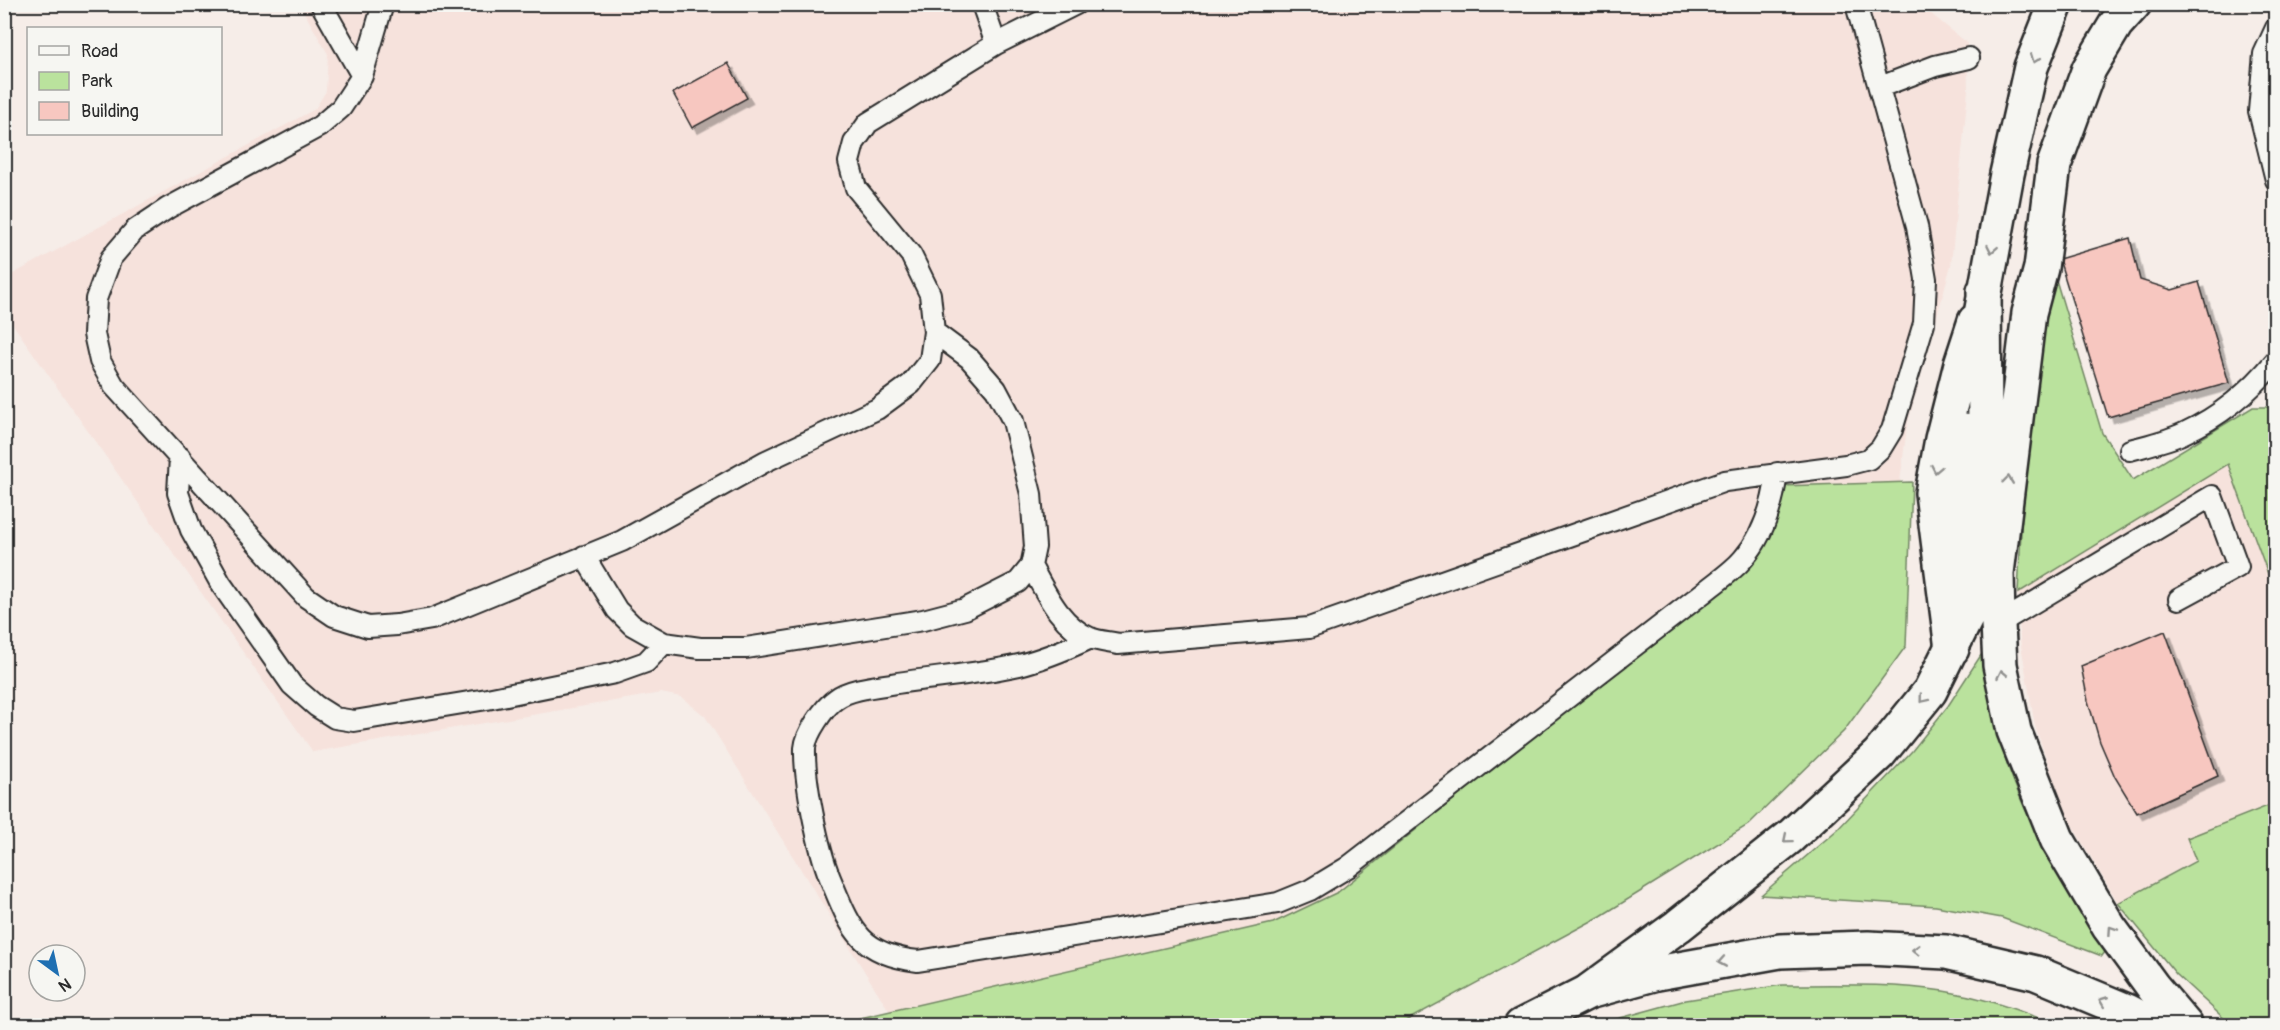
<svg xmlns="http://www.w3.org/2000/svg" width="2280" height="1030" font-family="Pangolin,sans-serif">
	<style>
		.built { fill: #f6e2dc }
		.green { fill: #bae29d; stroke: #728664; stroke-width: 1.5 }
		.building { fill: #f7c7c0; stroke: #2b2b2b; stroke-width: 1.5; filter: url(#shadow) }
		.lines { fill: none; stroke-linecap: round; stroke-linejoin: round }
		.lane-casing { stroke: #2b2b2b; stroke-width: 24 }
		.street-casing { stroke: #2b2b2b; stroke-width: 38 }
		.secondary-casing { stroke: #2b2b2b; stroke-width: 38 }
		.lane { stroke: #f6f6f2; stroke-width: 20 }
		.street { stroke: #f6f6f2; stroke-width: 33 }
		.secondary { stroke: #f6f6f2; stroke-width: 33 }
		.oneway { stroke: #90908e }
	</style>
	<defs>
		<filter id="shadow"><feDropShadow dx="5.5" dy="5.5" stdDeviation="0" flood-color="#0004"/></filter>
	</defs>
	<rect width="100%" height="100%" fill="#f6ede8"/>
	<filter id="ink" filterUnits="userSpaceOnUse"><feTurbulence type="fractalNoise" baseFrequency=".0167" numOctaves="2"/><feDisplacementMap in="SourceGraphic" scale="12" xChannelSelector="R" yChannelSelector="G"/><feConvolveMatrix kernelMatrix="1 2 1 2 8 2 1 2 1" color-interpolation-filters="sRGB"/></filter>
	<g filter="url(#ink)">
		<path class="built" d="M1919 4 1967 43 1968 90 1951 265 1907 426 1881 635 1282 1012 898 1025 705 716 681 697 661 693 313 752 5 313 4 279 315 109 326 91 328 54 300 5Z
			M2228 464 2275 593V803L2188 838 2196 860 2118 903 2066 815 2035 726 2020 639 2018 593Z"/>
		<path class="green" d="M2050 260 2102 433 2133 480 2253 407H2275V593L2228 464 2018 593 2022 512Z
			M1912 482 1906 646 1844 731 1748 825 1601 916 1398 1025 860 1026 856 1019 1273 923 1338 892 1721 585 1781 509 1780 486Z
			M1983 652C1990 759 2048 864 2105 952L2102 956 2002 918 1936 906 1761 895 1838 829 1912 751 1948 706Z
			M2275 803V1025H2231L2176 974 2118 903 2196 861 2187 838Z
			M1782 985C1835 985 1890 983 1943 991 1982 997 2020 1010 2056 1025H1601L1613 1020 1686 1000Z"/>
		<path class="building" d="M728 63 747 98 692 128 673 93Z
			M2130 238 2140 280 2172 290 2199 282 2229 383 2108 417 2059 259Z
			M2165 631 2218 776 2137 813 2115 777 2100 742 2088 701 2081 666Z"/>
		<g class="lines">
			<g class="lane-casing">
				<path id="lane" d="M321 4 362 76
					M383 4 362 76 341 108 320 126 168 208 135 230 111 258 96 299 94 334 100 361 114 386 306 597 334 616 368 627 397 625 432 619 622 541 766 461 877 409 911 384 930 360 934 332 930 294 911 255 856 188 849 162 854 143 868 123 996 44 1076 4
					M982 4 996 44
					M2276 28 2264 54 2259 111 2276 180
					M1880 87 1935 66 1969 58
					M2130 450C2148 445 2167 441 2184 433 2221 416 2250 392 2276 360
					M180 457 178 493 191 530 221 584 292 685 316 706 335 718 354 721 487 699 615 673 646 662 664 643
					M584 556 617 610 632 625 664 643 700 648H746L923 620 965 609 1018 582 1031 566 1035 547 1031 494 1013 421 996 389 969 358 934 332
					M1031 566C1046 593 1060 625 1090 638 1098 641 1109 642 1118 644L1309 628 1725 481 1846 465 1869 459 1881 448 1892 430 1924 323 1926 279 1917 226 1856 4
					M1998 624 2212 496 2238 567 2179 599
					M1091 638C1067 649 1044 659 1019 665 979 674 937 677 897 683 880 686 850 688 836 699 824 707 806 734 805 748 804 780 818 849 830 878 851 928 858 954 918 961L1278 903 1310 890 1348 867 1703 593C1716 582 1732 572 1743 559 1764 535 1773 504 1777 473"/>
			</g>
			<g class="street-casing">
				<path id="street" d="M2134 4 2116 24 2089 69 2054 165 2041 268 2029 313 1997 573 1998 624 2000 665 2014 731 2057 839 2109 927 2153 987 2186 1026
					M1981 314 2007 174 2031 67 2056 4
					M1956 570 1955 498 1965 430
					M1952 649 1932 493 1942 439 1961 364 1975 321
					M1590 990 1678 926 1790 837 1879 754 1930 691 1974 602 1985 430 1984 291"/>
			</g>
			<g class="secondary-casing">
				<path id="secondary" d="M1521 1026 1588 992 1657 973 1780 951 1868 948 1946 952 2036 973 2127 1011 2156 1026"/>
			</g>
			<use href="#lane" class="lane"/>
			<use href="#street" class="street"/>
			<use href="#secondary" class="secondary"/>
		</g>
		<defs><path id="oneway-chevron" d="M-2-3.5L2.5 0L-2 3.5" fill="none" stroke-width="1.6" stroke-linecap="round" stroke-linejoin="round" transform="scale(1.5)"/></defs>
		<g class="oneway">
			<use href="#oneway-chevron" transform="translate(2035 59) rotate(111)"/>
			<use href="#oneway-chevron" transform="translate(1992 249) rotate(101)"/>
			<use href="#oneway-chevron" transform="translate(1936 469) rotate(101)"/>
			<use href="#oneway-chevron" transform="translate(2008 480) rotate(-83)"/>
			<use href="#oneway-chevron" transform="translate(2002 674) rotate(-101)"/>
			<use href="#oneway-chevron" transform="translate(1923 699) rotate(129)"/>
			<use href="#oneway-chevron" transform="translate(1787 839) rotate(140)"/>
			<use href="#oneway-chevron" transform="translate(2112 930) rotate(-124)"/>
			<use href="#oneway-chevron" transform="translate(1916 950) rotate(-177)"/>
			<use href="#oneway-chevron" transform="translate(1722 962) rotate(170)"/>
			<use href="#oneway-chevron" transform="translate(2103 1001) rotate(-158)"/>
		</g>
	</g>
	<rect width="2280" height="1030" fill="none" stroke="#f6f6f2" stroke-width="24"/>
	<rect x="12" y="12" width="2256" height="1006" fill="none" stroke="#2b2b2b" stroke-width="2" filter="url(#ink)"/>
	<rect x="27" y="27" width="195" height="108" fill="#f6f6f2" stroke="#a5a5a2" stroke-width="1.5"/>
	<rect x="39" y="46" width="30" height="9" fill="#f6f6f2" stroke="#a5a5a2" stroke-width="1.5"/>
	<text x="81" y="57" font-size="18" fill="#2b2b2b">Road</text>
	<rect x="39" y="72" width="30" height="18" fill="#bae29d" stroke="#a5a5a2" stroke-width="1.5"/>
	<text x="81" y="87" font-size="18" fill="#2b2b2b">Park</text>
	<rect x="39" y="102" width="30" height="18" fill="#f7c7c0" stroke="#a5a5a2" stroke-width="1.5"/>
	<text x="81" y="117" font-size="18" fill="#2b2b2b">Building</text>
	<g transform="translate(57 973) rotate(147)"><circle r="28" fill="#f6f6f2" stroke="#a5a5a2" stroke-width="1.5"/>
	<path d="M0-4.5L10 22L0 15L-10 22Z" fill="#1f6fb2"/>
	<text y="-9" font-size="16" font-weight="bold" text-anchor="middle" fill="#2b2b2b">N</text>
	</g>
</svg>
